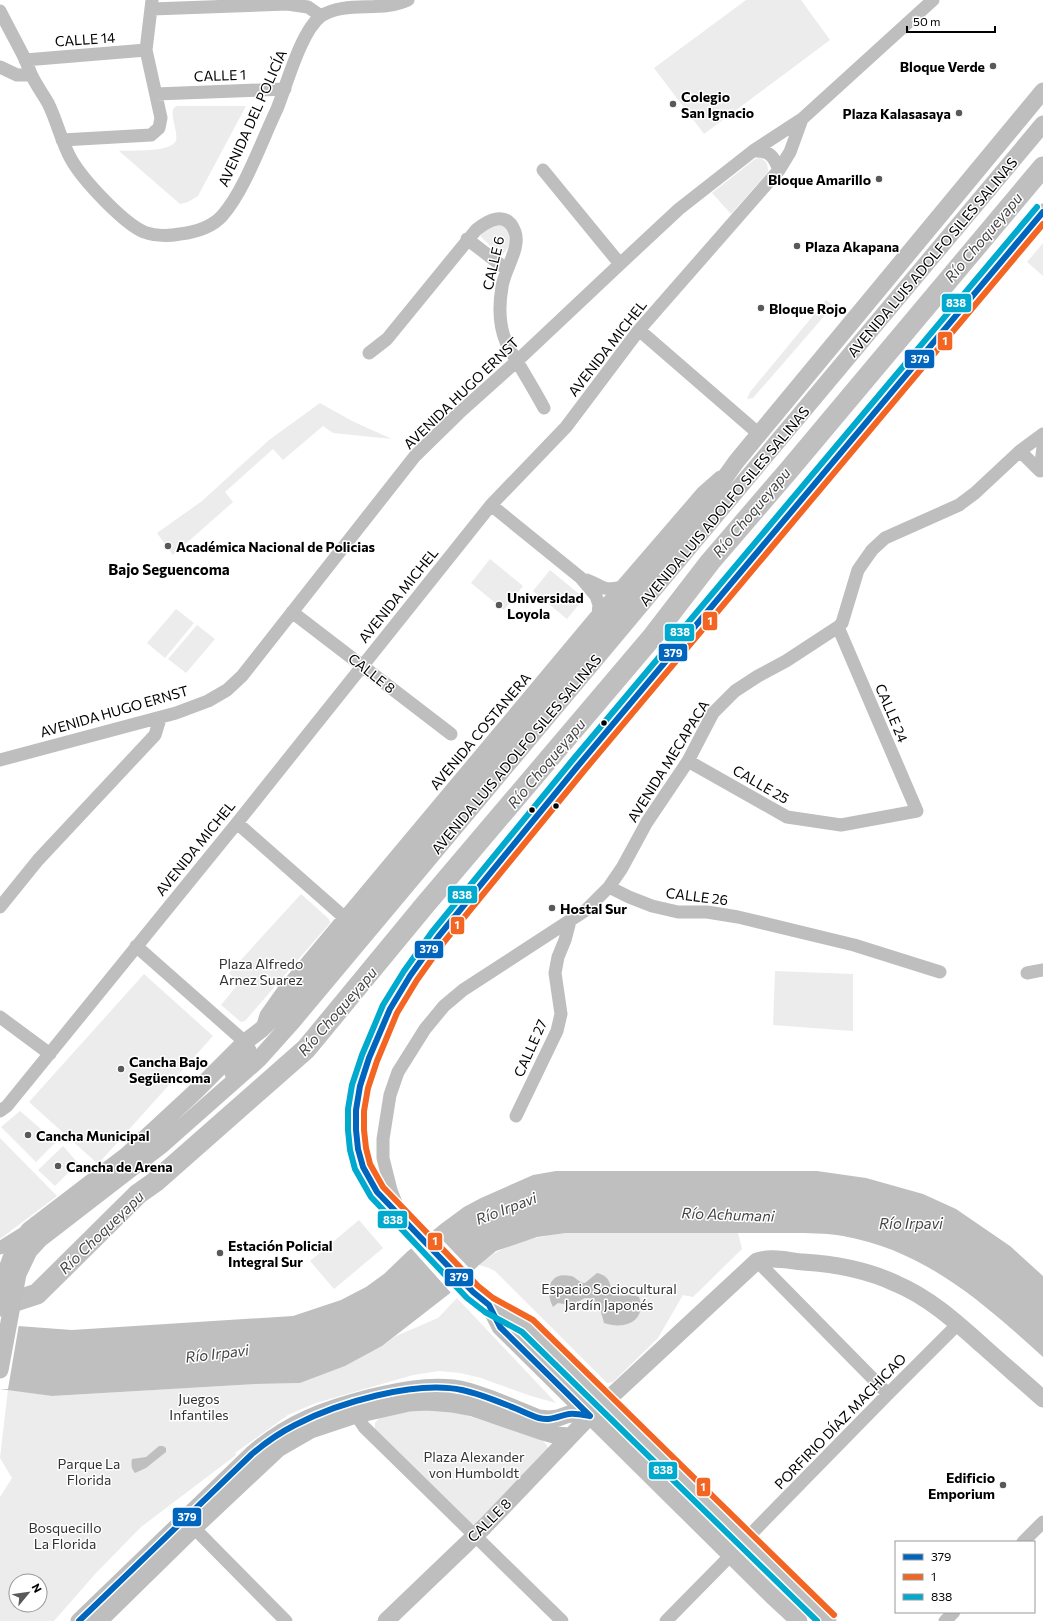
<svg xmlns="http://www.w3.org/2000/svg" width="1043" height="1621" font-family="Commissioner,sans-serif">
	<style>
		.green { fill: #ececec; fill-rule: evenodd }
		.water { fill: #bfbfbf }
		.pier { fill: #fff }
		.lines { fill: none; stroke-linecap: round; stroke-linejoin: round }
		.river { stroke: #bfbfbf; stroke-width: 21 }
		.minor { stroke: #bebebe; stroke-width: 13 }
		.major { stroke: #bebebe; stroke-width: 17 }
		.bus-1-casing { stroke: #fff; stroke-width: 9 }
		.bus-2-casing { stroke: #fff; stroke-width: 9 }
		.bus-3-casing { stroke: #fff; stroke-width: 9 }
		.bus-1 { stroke: #0065bd; stroke-width: 6 }
		.bus-2 { stroke: #f26522; stroke-width: 6 }
		.bus-3 { stroke: #00a9ce; stroke-width: 6 }
		.poi-dot { fill: #595959; stroke: #fff; stroke-width: 1.5 }
		.bus-dot { fill: #000; stroke: #fff; stroke-width: 1.5 }
		.labels { text-anchor: middle; dominant-baseline: central; stroke-width: 3; stroke-linejoin: round; paint-order: stroke }
		.street-label { font-size: 14px; fill: #000; stroke: #fff }
		.poi-label { font-size: 14px; font-weight: bold; fill: #000; stroke: #fff; text-anchor: start }
		.park-label { font-size: 14px; fill: #333; stroke: #fff }
		.water-label { font-size: 15px; font-style: italic; fill: #444; stroke: #fff }
		.neighbourhood-label { font-size: 15px; font-weight: bold; fill: #000; stroke: #fff }
		.line-badge { stroke: #fff; stroke-width: 1.5 }
		.badge-label { font-size: 11px; text-anchor: middle; font-weight: bold; fill: #fff }
	</style>
	<rect width="100%" height="100%" fill="#fff"/>
	<path class="green" d="M746 0H801L830 40 704 134 654 68Z
		M176 106H246L198 196 188 202 180 204 119 151C130 150 173 153 176 140 178 132 171 119 173 109Z
		M760 158C767 161 768 165 768 172L731 214 712 193 755 159Z
		M503 224C513 238 513 244 501 256L480 236 485 229Z
		M1043 243V276L1027 262Z
		M826 300 833 306 753 398 747 399 750 392Z
		M320 403 352 421 392 439 333 433 323 426 283 460 273 449 225 492 233 502 173 555 157 533 202 501 269 440Z
		M490 559 523 586 504 610 471 583Z
		M550 570 584 598 567 619 533 591Z
		M176 609 194 623 165 658 147 643Z
		M197 625 215 639 186 673 168 659Z
		M301 894 329 919 330 923 245 1021 241 1022 221 1005 239 983 229 973Z
		M775 971 853 974V1031L773 1025Z
		M144 974 213 1036 98 1164 29 1102Z
		M20 1111 56 1142 36 1162 1 1127Z
		M0 1138 57 1196 0 1239Z
		M63 1146 78 1163 55 1186 38 1170Z
		M359 1220 383 1248 334 1289 310 1261Z
		M566 1233H738L742 1249 693 1297 683 1295 658 1338 613 1382 607 1383 495 1271 489 1268 479 1265C503 1243 535 1237 566 1233Z
		M457 1298 556 1403 531 1396 481 1378 460 1373 439 1371 413 1375 316 1403 288 1415 235 1453 236 1455 141 1527 96 1573 54 1621H0V1497L12 1478 0 1458 8 1389 52 1396 256 1384 300 1383 345 1366 382 1346 396 1336 438 1318ZM16 1581H40V1605H16Z
		M411 1409 451 1410 542 1440 547 1445 548 1449 477 1524H472L375 1429V1423L379 1418Z
		M626 1434 666 1473 665 1476H663L623 1437 624 1435Z
		M673 1480 715 1522V1524L711 1525 670 1483Z
		M745 1552 747 1553 809 1613 808 1616H804L742 1555Z"/>
	<path class="water" d="M556 1171H817L866 1178 923 1194 956 1209 1010 1246 1043 1276V1357C982 1302 926 1251 843 1236 826 1233 808 1233 791 1233H566L537 1237 496 1251 479 1265 449 1294 382 1346 345 1366 300 1383 256 1384 52 1396 0 1389 18 1326 72 1330 293 1316 341 1300 366 1287 384 1274 408 1251 441 1224 464 1207 481 1198 533 1175Z
		M597 1273C609 1276 610 1282 612 1293 619 1298 629 1293 639 1297 647 1322 624 1330 604 1323 600 1308 600 1304 585 1298L579 1301 573 1309H569L564 1304 558 1303 553 1307C545 1292 548 1271 571 1276 576 1277 579 1283 585 1283Z
		M159 1446H163L166 1448V1452L146 1468 135 1473C131 1468 131 1465 132 1459L146 1457Z"/>
	<path class="pier" d="M432 1229 474 1273 452 1294 410 1247Z
		M0 1319 19 1324 8 1389H0Z"/>
	<g class="lines">
		<path class="river" d="M0 1306 37 1294 138 1194 155 1182 306 1049 424 906 653 636 710 562 789 470 1043 167"/>
		<path class="minor" d="M152 9 287 4 308 7 321 16
			M0 11C8 27 17 43 25 59 27 64 29 69 31 74 36 85 43 94 48 103 57 121 61 141 71 159 82 179 123 223 144 232 155 236 169 236 180 234 196 232 211 228 222 216 245 190 262 140 277 109 287 84 301 31 321 16 347 0 381 13 408 0
			M25 60 146 50
			M0 67 17 75H31
			M156 94 285 89
			M62 140 151 135 159 128 161 118 146 50 152 0
			M753 151C769 150 774 156 779 170
			M543 170 620 264
			M467 239 506 269
			M639 330 759 434
			M369 353 387 339 476 230C488 220 507 210 515 232 521 248 504 270 502 287 499 304 499 325 506 342 509 349 514 356 518 363 527 378 536 393 544 408
			M1020 451 1040 471 1043 447
			M491 505 581 578 596 596 599 605 598 614
			M587 580C603 586 603 592 621 587
			M292 612 451 734
			M0 760 176 713 208 701 227 690 242 676 415 456 459 413 517 361 620 264 679 209 753 151 802 119 933 0
			M688 761 787 817 841 825 917 811 838 627
			M237 823 345 918
			M609 887 629 897 652 906 678 912H707L738 917 854 945 940 972
			M0 907 38 860 155 735 159 722 158 718
			M136 946 245 1042 250 1050 249 1056 231 1074
			M1027 973 1043 970
			M0 1017 50 1054
			M263 1025 266 1015 283 991 598 614 703 492 720 477
			M0 1111 7 1106 237 823 491 505 566 427 639 330 779 170 790 152 802 119
			M516 1116 557 1031 561 1014 555 973 558 957 565 940 570 921
			M400 1213 391 1190 383 1158V1139L390 1095 398 1072 425 1029 444 1006 463 990 586 910 609 887 622 868 647 822 688 761 713 713 735 691 758 676 786 661 838 627 842 623 858 570 872 550 885 538 959 505 975 493 1020 451 1043 434
			M0 1248 27 1231
			M757 1261 888 1394
			M354 1408 356 1415 364 1427 562 1621
			M194 1528 286 1621
			M745 1540 888 1394 958 1324
			M1023 1542 1043 1522
			M666 1621 731 1555
			M945 1621 954 1612"/>
		<path class="major" d="M0 1301 4 1277 12 1255 29 1230 127 1155 194 1093 245 1042 262 1029 292 1000 359 921 709 500 736 462 759 434 1043 91
			M489 1305 500 1327 772 1596 799 1621
			M0 1370 18 1274 29 1251 40 1239 163 1144 258 1060 293 1021 1043 124
			M79 1621 252 1454C289 1422 325 1409 372 1397 398 1391 425 1385 453 1388 480 1392 513 1408 539 1418L549 1419 558 1418 569 1414 590 1416
			M99 1621 194 1528 278 1449 311 1430 356 1415 409 1403 427 1402 452 1404 473 1408 540 1431 554 1435 570 1436
			M386 1621 485 1526 590 1416 757 1261C771 1256 789 1261 803 1262 835 1264 868 1270 897 1284 930 1298 957 1323 983 1346 1003 1364 1023 1381 1043 1399
			M828 1621 527 1326 489 1305 473 1292 377 1192 363 1167 358 1149 356 1130V1110L360 1086 369 1058 390 1009 410 976 438 937 577 767 1043 212"/>
		<g class="bus-1-casing">
			<path id="bus-1" d="M590 1416 500 1327 489 1305 473 1292 377 1192 363 1167 358 1149 356 1130V1110L360 1086 369 1058 390 1009 410 976 438 937 577 767 1043 212
				M79 1621 252 1454C265 1443 279 1433 295 1425 337 1403 415 1380 462 1390 481 1394 499 1402 517 1409 524 1412 532 1416 539 1418 551 1421 558 1416 569 1414 575 1413 584 1415 590 1416"/>
		</g>
		<g class="bus-2-casing">
			<path id="bus-2" d="M834 1615 533 1320 493 1298 478 1286 383 1187 370 1164 366 1148 364 1130V1111L368 1088 377 1061 397 1013 417 980 444 942 583 772 1043 224"/>
		</g>
		<g class="bus-3-casing">
			<path id="bus-3" d="M817 1621 522 1332 485 1312 467 1298 371 1197 355 1169 350 1150 348 1130V1109L352 1085 362 1055 383 1005 404 971 432 932 571 762 1037 207"/>
		</g>
		<use href="#bus-1" class="bus-1"/>
		<use href="#bus-2" class="bus-2"/>
		<use href="#bus-3" class="bus-3"/>
	</g>
	<g class="poi-dot">
		<circle cx="993" cy="66" r="4"/>
		<circle cx="673" cy="104" r="4"/>
		<circle cx="959" cy="113" r="4"/>
		<circle cx="879" cy="179" r="4"/>
		<circle cx="797" cy="246" r="4"/>
		<circle cx="761" cy="308" r="4"/>
		<circle cx="168" cy="546" r="4"/>
		<circle cx="499" cy="605" r="4"/>
		<circle cx="552" cy="908" r="4"/>
		<circle cx="121" cy="1069" r="4"/>
		<circle cx="28" cy="1135" r="4"/>
		<circle cx="58" cy="1166" r="4"/>
		<circle cx="220" cy="1253" r="4"/>
		<circle cx="1003" cy="1485" r="4"/>
	</g>
	<g class="bus-dot">
		<circle cx="604" cy="723" r="3.5"/>
		<circle cx="556" cy="806" r="3.5"/>
		<circle cx="532" cy="810" r="3.5"/>
	</g>
	<g class="labels">
		<g class="street-label">
			<text transform="translate(85 39) rotate(-4)">CALLE 14</text>
			<text transform="translate(220 75) rotate(-2)">CALLE 1</text>
			<text transform="translate(252 118) rotate(-66)">AVENIDA DEL POLICÍA</text>
			<text transform="translate(932 257) rotate(-50)">AVENIDA LUIS ADOLFO SILES SALINAS</text>
			<text transform="translate(493 263) rotate(-77)">CALLE 6</text>
			<text transform="translate(607 348) rotate(-52)">AVENIDA MICHEL</text>
			<text transform="translate(461 393) rotate(-44)">AVENIDA HUGO ERNST</text>
			<text transform="translate(724 506) rotate(-50)">AVENIDA LUIS ADOLFO SILES SALINAS</text>
			<text transform="translate(398 595) rotate(-51)">AVENIDA MICHEL</text>
			<text transform="translate(372 673) rotate(38)">CALLE 8</text>
			<text transform="translate(114 711) rotate(-16)">AVENIDA HUGO ERNST</text>
			<text transform="translate(892 713) rotate(67)">CALLE 24</text>
			<text transform="translate(480 731) rotate(-50)">AVENIDA COSTANERA</text>
			<text transform="translate(516 754) rotate(-50)">AVENIDA LUIS ADOLFO SILES SALINAS</text>
			<text transform="translate(668 761) rotate(-58)">AVENIDA MECAPACA</text>
			<text transform="translate(761 784) rotate(30)">CALLE 25</text>
			<text transform="translate(195 848) rotate(-51)">AVENIDA MICHEL</text>
			<text transform="translate(697 896) rotate(7)">CALLE 26</text>
			<text transform="translate(530 1048) rotate(-66)">CALLE 27</text>
			<text transform="translate(840 1421) rotate(-46)">PORFIRIO DÍAZ MACHICAO</text>
			<text transform="translate(489 1520) rotate(-45)">CALLE 8</text>
		</g>
		<g class="poi-label">
			<text x="985" y="66" text-anchor="end">Bloque Verde</text>
			<text x="681" y="96">Colegio<tspan x="681" dy="16">San Ignacio</tspan></text>
			<text x="951" y="113" text-anchor="end">Plaza Kalasasaya</text>
			<text x="871" y="179" text-anchor="end">Bloque Amarillo</text>
			<text x="805" y="246">Plaza Akapana</text>
			<text x="769" y="308">Bloque Rojo</text>
			<text x="176" y="546">Académica Nacional de Policias</text>
			<text x="507" y="597">Universidad<tspan x="507" dy="16">Loyola</tspan></text>
			<text x="560" y="908">Hostal Sur</text>
			<text x="129" y="1061">Cancha Bajo<tspan x="129" dy="16">Següencoma</tspan></text>
			<text x="36" y="1135">Cancha Municipal</text>
			<text x="66" y="1166">Cancha de Arena</text>
			<text x="228" y="1245">Estación Policial<tspan x="228" dy="16">Integral Sur</tspan></text>
			<text x="995" y="1477" text-anchor="end">Edificio<tspan x="995" dy="16">Emporium</tspan></text>
		</g>
		<g class="park-label">
			<text x="261" y="963">Plaza Alfredo<tspan x="261" dy="16">Arnez Suarez</tspan></text>
			<text x="609" y="1288">Espacio Sociocultural<tspan x="609" dy="16">Jardín Japonés</tspan></text>
			<text x="199" y="1398">Juegos<tspan x="199" dy="16">Infantiles</tspan></text>
			<text x="474" y="1456">Plaza Alexander<tspan x="474" dy="16">von Humboldt</tspan></text>
			<text x="89" y="1463">Parque La<tspan x="89" dy="16">Florida</tspan></text>
			<text x="65" y="1527">Bosquecillo<tspan x="65" dy="16">La Florida</tspan></text>
		</g>
		<g class="water-label">
			<text transform="translate(983 237) rotate(-50)">Río Choqueyapu</text>
			<text transform="translate(751 512) rotate(-50)">Río Choqueyapu</text>
			<text transform="translate(546 763) rotate(-50)">Río Choqueyapu</text>
			<text transform="translate(337 1011) rotate(-49)">Río Choqueyapu</text>
			<text transform="translate(506 1208) rotate(-21)">Río Irpavi</text>
			<text transform="translate(728 1214) rotate(2)">Río Achumani</text>
			<text x="911" y="1223">Río Irpavi</text>
			<text transform="translate(101 1232) rotate(-44)">Río Choqueyapu</text>
			<text transform="translate(217 1353) rotate(-7)">Río Irpavi</text>
		</g>
		<g class="neighbourhood-label">
			<text x="169" y="569">Bajo Seguencoma</text>
		</g>
	</g>
	<g class="line-badge">
		<rect x="941" y="293" width="31" height="20" rx="4" fill="#00a9ce"/>
		<rect x="937" y="331" width="16" height="20" rx="4" fill="#f26522"/>
		<rect x="904" y="349" width="31" height="20" rx="4" fill="#0065bd"/>
		<rect x="702" y="611" width="16" height="20" rx="4" fill="#f26522"/>
		<rect x="664" y="623" width="31" height="19" rx="4" fill="#00a9ce"/>
		<rect x="658" y="643" width="30" height="19" rx="4" fill="#0065bd"/>
		<rect x="447" y="885" width="31" height="19" rx="4" fill="#00a9ce"/>
		<rect x="450" y="916" width="15" height="19" rx="4" fill="#f26522"/>
		<rect x="414" y="940" width="30" height="19" rx="4" fill="#0065bd"/>
		<rect x="377" y="1210" width="31" height="19" rx="4" fill="#00a9ce"/>
		<rect x="427" y="1232" width="16" height="19" rx="4" fill="#f26522"/>
		<rect x="444" y="1268" width="30" height="19" rx="4" fill="#0065bd"/>
		<rect x="648" y="1461" width="30" height="19" rx="4" fill="#00a9ce"/>
		<rect x="696" y="1477" width="15" height="20" rx="4" fill="#f26522"/>
		<rect x="172" y="1507" width="30" height="20" rx="4" fill="#0065bd"/>
	</g>
	<g class="badge-label">
		<text x="956" y="307">838</text>
		<text x="945" y="345">1</text>
		<text x="920" y="363">379</text>
		<text x="710" y="625">1</text>
		<text x="680" y="636">838</text>
		<text x="673" y="657">379</text>
		<text x="462" y="899">838</text>
		<text x="457" y="929">1</text>
		<text x="429" y="953">379</text>
		<text x="393" y="1224">838</text>
		<text x="435" y="1245">1</text>
		<text x="459" y="1281">379</text>
		<text x="663" y="1474">838</text>
		<text x="703" y="1491">1</text>
		<text x="187" y="1521">379</text>
	</g>
	<rect x="895" y="1541" width="140" height="72" fill="#ffffff" stroke="#999999"/>
	<rect x="903" y="1554" width="20" height="6" fill="#0065bd" stroke="#999999"/>
	<text x="931" y="1561" font-size="12" fill="#000000">379</text>
	<rect x="903" y="1574" width="20" height="6" fill="#f26522" stroke="#999999"/>
	<text x="931" y="1581" font-size="12" fill="#000000">1</text>
	<rect x="903" y="1594" width="20" height="6" fill="#00a9ce" stroke="#999999"/>
	<text x="931" y="1601" font-size="12" fill="#000000">838</text>
	<g transform="translate(28 1593) rotate(61)"><circle r="19" fill="#ffffff" stroke="#999999"/>
	<path d="M0-3L7 15L0 10L-7 15Z" fill="#595959"/>
	<text y="-6" font-size="11" font-weight="bold" text-anchor="middle" fill="#000000">N</text>
	</g>
	<path d="M907 26v6h88v-6" fill="none" stroke="#000000" stroke-width="2"/>
	<text x="913" y="26" font-size="12" fill="#000000" stroke="#ffffff" stroke-width="3" paint-order="stroke">50 m</text>
</svg>
